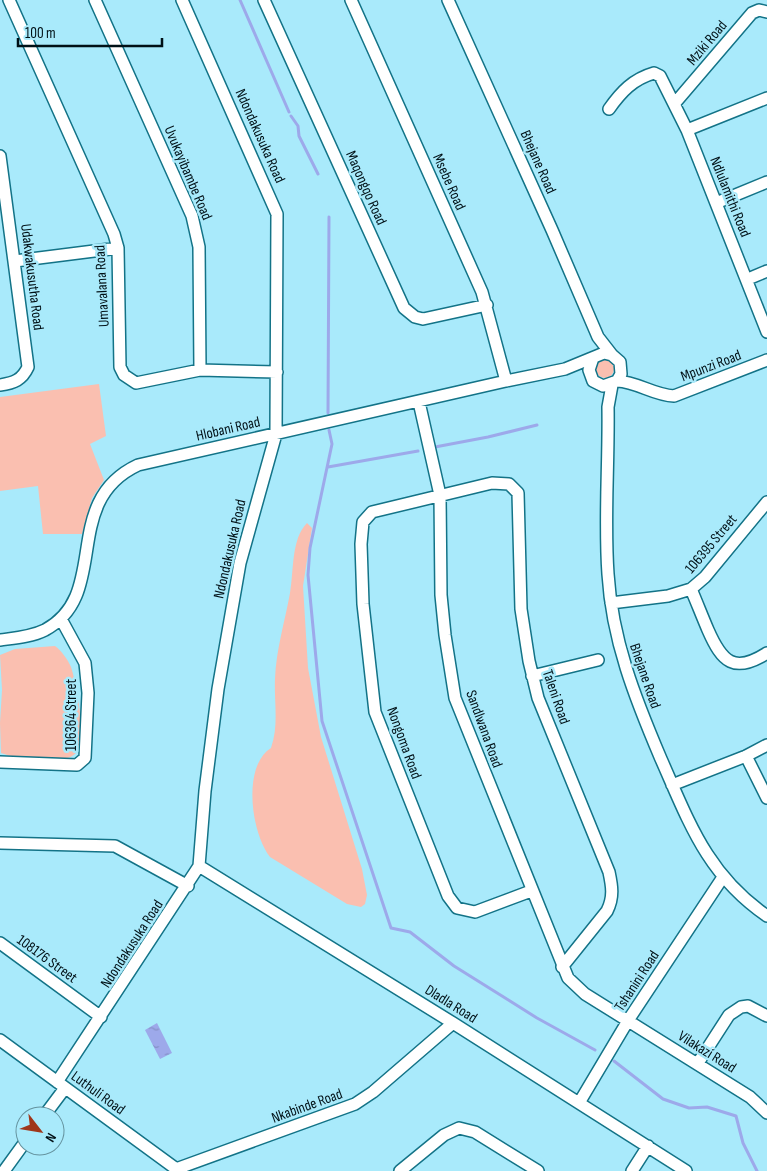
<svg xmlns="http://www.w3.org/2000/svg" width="767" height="1171" font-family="'Sofia Sans Condensed',sans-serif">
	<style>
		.grass { fill: #fabfb0 }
		.water { fill: url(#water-ripples) }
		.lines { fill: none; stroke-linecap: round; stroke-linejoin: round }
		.stream { stroke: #9da9ea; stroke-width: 3 }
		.minor-casing { stroke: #137387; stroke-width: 14 }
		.minor { stroke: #fff; stroke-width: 11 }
		.labels { text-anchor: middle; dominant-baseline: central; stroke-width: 5; stroke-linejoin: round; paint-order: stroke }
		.street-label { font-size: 15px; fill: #001016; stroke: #a9eafb }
	</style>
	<defs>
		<pattern id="water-ripples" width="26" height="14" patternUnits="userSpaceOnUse" patternTransform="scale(1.25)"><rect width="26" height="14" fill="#9da9ea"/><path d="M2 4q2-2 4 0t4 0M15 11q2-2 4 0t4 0" fill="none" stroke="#8590c8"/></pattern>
	</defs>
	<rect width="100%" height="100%" fill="#a9eafb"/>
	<path class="grass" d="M596 369a9 9 0 1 1 18 0a9 9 0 1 1-18 0Z
		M99 384 106 436 90 444 104 480 92 498 82 534H43L38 486 0 491V397Z
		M307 523 312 528 303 586 308 668 321 737 362 869 367 895 365 904 361 907 347 904 270 857C251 833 242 766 271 748 279 725 274 703 275 679 276 650 285 621 290 593 294 571 291 539 307 523Z
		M55 646C61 650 68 660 71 667 76 682 88 742 76 753 62 767 17 759 1 753L0 723 2 690 0 655 15 649Z"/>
	<path class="water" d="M157 1023 172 1053 160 1059 145 1030Z"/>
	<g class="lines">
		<path class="stream" d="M240 0 289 112
			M291 116 298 126 299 136 318 174
			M328 413 329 217
			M329 430 332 444 310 548 308 575 322 721 391 928 410 932 454 966 537 1018 595 1050
			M435 447 488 437 537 425
			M328 467 418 451
			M614 1061 663 1099 689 1108 707 1107 736 1116 743 1143 757 1171"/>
		<g class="minor-casing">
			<path id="minor" d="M9 0 114 234 118 248 120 367 124 375 136 383 200 370 277 372
				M95 0 192 216 199 247 200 370
				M264 0 404 308 415 317 423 319 487 305
				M351 0 482 292 506 381
				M448 0 552 230 598 337 612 355
				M675 103 752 13 759 10 767 12
				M609 109C621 92 633 79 654 73L660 76 687 130 767 332
				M687 130 767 98
				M0 156 28 367C22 380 14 383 0 385
				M716 203 767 182
				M15 261 118 248
				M748 279 767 271
				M617 381C638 382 653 395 674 396L767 360
				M612 385 608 407C609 462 604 518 608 574 612 640 635 698 661 759 689 822 707 875 767 916
				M419 402 440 495 441 595 445 635 455 698 568 978 585 994 750 1097 767 1113
				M691 589C697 603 702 616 708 630 722 662 734 674 767 653
				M611 603 668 596 691 589 705 577 767 502
				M0 640C15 638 31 637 45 630 112 594 59 502 138 465L506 381 565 369 604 353 612 355 620 362 621 374 617 381 603 386 593 381 589 370 593 358
				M532 676 598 660
				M746 756 767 798
				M0 762 77 765 85 758 88 693 85 663 61 619
				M672 785 746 756 767 745
				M0 843 115 846 188 886
				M199 866 453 1023 686 1171
				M531 891 475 912 457 908 448 896 375 712 363 604 361 544 363 522 372 512 492 483 509 484 518 493 521 609 529 661 538 698 609 872C612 886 614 897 607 911L562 967
				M0 943 101 1017
				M0 1040 179 1171
				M698 1063 729 1015 741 1007 748 1006 767 1016
				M57 1082 199 866 205 791 218 689 240 563 276 434 277 214 182 0
				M579 1103 629 1019 723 877
				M44 1116 65 1088
				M176 1169 355 1104 373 1092 453 1023
				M4 1171 25 1142
				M400 1171 444 1135 459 1128 475 1132 538 1171
				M632 1171 648 1146"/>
		</g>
		<use href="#minor" class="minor"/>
	</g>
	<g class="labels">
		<g class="street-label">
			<text transform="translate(707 43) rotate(-50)">Mziki Road</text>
			<text transform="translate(260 136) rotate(66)">Ndondakusuka Road</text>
			<text transform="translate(538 162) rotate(66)">Bhejane Road</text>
			<text transform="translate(188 173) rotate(67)">Uvukayibambe Road</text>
			<text transform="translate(449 182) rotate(66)">Msebe Road</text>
			<text transform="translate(366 188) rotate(66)">Maqongqo Road</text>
			<text transform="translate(730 197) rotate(68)">Ndlulamithi Road</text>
			<text transform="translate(32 277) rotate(83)">Udakwakusutha Road</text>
			<text transform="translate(102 286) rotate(-93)">Umavalana Road</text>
			<text transform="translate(711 366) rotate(-21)">Mpunzi Road</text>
			<text transform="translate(228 429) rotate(-13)">Hlobani Road</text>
			<text transform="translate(711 544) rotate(-50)">106395 Street</text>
			<text transform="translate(230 549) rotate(-77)">Ndondakusuka Road</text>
			<text transform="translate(645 676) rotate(71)">Bhejane Road</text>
			<text transform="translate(556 697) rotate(71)">Taleni Road</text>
			<text transform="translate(71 715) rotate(-90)">106364 Street</text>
			<text transform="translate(484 729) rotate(70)">Sandlwana Road</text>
			<text transform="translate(404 743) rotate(70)">Nongoma Road</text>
			<text transform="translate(132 944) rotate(-57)">Ndondakusuka Road</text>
			<text transform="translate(47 959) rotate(36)">108176 Street</text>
			<text transform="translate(637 981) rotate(-57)">Tshanini Road</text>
			<text transform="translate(451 1004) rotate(32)">Dladla Road</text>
			<text transform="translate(707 1052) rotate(32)">Vilakazi Road</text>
			<text transform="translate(98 1093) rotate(36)">Luthuli Road</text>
			<text transform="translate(307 1106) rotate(-20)">Nkabinde Road</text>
		</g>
	</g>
	<g transform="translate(40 1131) rotate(121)"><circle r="24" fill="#a9eafb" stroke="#65939f"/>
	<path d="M0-4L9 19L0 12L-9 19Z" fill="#9f371b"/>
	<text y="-8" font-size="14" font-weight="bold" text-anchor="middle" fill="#001016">N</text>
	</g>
	<path d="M18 38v8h144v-8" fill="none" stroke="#001016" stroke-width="2.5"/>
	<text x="25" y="38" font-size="15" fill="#001016" stroke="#a9eafb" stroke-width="4" paint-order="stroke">100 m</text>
</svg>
